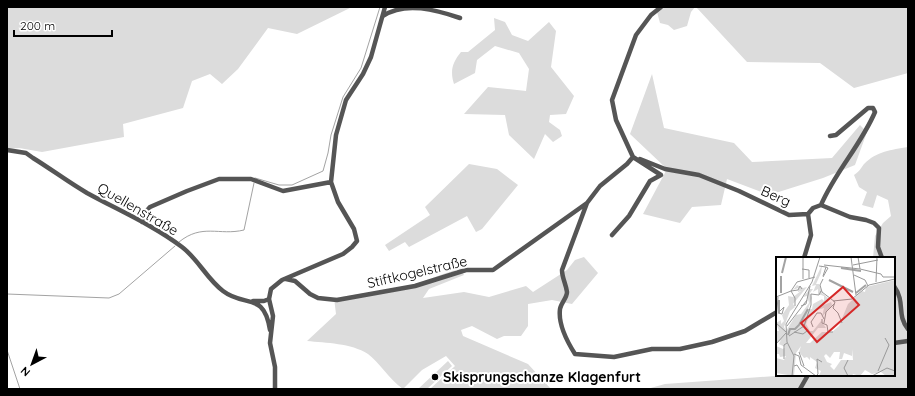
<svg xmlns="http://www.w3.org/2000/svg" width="915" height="396" font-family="Quicksand,sans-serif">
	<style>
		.green { fill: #dcdcdc }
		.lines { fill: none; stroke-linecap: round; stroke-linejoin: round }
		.stream { stroke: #a3a3a3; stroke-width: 1 }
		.minor { stroke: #555; stroke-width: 4.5 }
		.poi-dot { fill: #000; stroke: #fff; stroke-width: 1.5 }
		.labels { text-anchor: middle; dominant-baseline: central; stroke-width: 4; stroke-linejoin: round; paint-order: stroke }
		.street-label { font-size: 14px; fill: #000; stroke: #fff }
		.poi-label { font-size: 14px; font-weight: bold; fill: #000; stroke: #fff; text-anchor: start }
		.inset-river { fill: none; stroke: #a3a3a3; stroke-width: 2 }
		.inset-road { fill: none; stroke: #999; stroke-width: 1 }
		.view { fill: #d62828; fill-opacity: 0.15; stroke: #d62828; stroke-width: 2 }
		.inset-edge { fill: none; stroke: #000; stroke-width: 2 }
	</style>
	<rect width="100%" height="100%" fill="#fff"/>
	<path class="green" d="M7 7H352L297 34 268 28 238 69 222 84 210 74 192 81 183 108 123 124 124 137 42 152 19 148 7 149Z
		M663 7H695L691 12 687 26 674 30 668 25 660 23 657 12Z
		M696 7H908V73L854 88 820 63 747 62Z
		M494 18 505 22 512 35 528 41 549 22 556 31 551 67 574 96 566 114 550 115 549 122 560 130 562 136 553 142 545 134 534 159 509 135 505 115 464 114 488 87 526 91 529 69 519 53 495 46 477 60 475 73 454 84C450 71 452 63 461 52H468L495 30Z
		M652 74 664 128 734 143 752 162 832 158 860 125 867 132 855 165 823 178 769 195 727 179 721 205 692 207 680 223 643 214 667 169 630 134Z
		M908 147V389H647L665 384 789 375H894V258H873L875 236 883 223 891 216 888 200 877 195 873 208 862 205 867 192 859 187 854 175C859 172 861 168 864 164 877 151 891 150 908 147Z
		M469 164 497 169 518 185 482 229 476 232 467 216 409 247 405 242 389 251 385 245 430 215 425 207Z
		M584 257 598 273 572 304 552 300 528 304V326L521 336H504L497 339 472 326 461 330 463 336 528 364 551 389H430L455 366 446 356 422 370 403 389C389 379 379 362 368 354 351 343 326 343 307 341L336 314 334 298 410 286 460 268 464 275 429 289 423 298 464 292 489 297 526 286 533 292 567 270 575 260Z
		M448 361 452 366 427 389H418Z"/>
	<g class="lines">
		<path class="stream" d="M255 178 279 185H292L323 171 328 153 331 135 343 97 361 68 380 7
			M179 242C202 223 219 236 244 230L254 183
			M7 294 109 298 119 294 175 246
			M7 350 20 389"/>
		<path class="minor" d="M383 16C405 1 437 10 460 18
			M7 150 26 153 33 158C51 169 68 182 87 193 118 210 153 225 182 247 198 259 207 279 223 291 245 308 264 291 270 330
			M640 159 665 169 699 175 739 191 789 215 808 214
			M587 203 562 270C562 278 566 284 567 292 567 298 561 303 560 309 558 324 568 343 575 354L614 357 652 349H680L712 342 745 331 777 312
			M821 205 850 217 866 220 874 223 879 228 878 247 882 258
			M808 214 813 208 821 205C835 172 861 145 875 112L873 108H868L836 135 830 136
			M142 222 144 214 150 207 187 191 219 179H251L283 191 331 182
			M612 235 629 216 650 181 661 175 633 157 616 120 612 100 636 35 651 15 661 7
			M804 258 811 235 808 214
			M286 279 295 281 310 294 318 298 337 300 415 286 466 270H493L587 203 600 186 627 164 633 157
			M894 286C906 303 896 314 908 329
			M253 301H264L269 299
			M894 343 908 341
			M275 389V367L270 343 273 316 269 299 271 289 282 280 343 254 352 247 357 241 354 229 338 202 331 182 336 135 346 100 363 74 371 57 385 7
			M800 389 808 375"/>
	</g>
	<circle class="poi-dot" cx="435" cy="377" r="4"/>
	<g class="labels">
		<g class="street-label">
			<text transform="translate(776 196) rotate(24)">Berg</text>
			<text transform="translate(138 209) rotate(30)">Quellenstraße</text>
			<text transform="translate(417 272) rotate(-13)">Stiftkogelstraße</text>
		</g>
		<g class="poi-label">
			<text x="443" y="377">Skisprungschanze Klagenfurt</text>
		</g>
	</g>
	<g transform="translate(776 257)">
		<rect width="119" height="119" fill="#fff"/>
		<path d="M46 8 45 16 40 27H43L46 36 52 41V45H49L48 48 55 45 56 48 46 60 48 51 41 53 32 62 30 67 34 74H37L45 64 50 71H42L30 86H34L46 75H56L63 69 72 47 86 34 89 35 90 30 119 23V119H110L105 115 96 117 89 113 84 119 77 117 76 119H43L45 114 39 111 41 105 34 100V103L31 100 28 101 23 95 25 89 20 96 18 119 0 116V101L8 103 10 99 4 100 3 97H0V89L7 92 9 90 3 87 5 83 0 87V74H3L0 66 5 63V67L8 64 6 58 13 48 12 39 17 40 25 34 22 35V31L17 33 21 28 27 31 31 30 17 47 19 50 14 54 8 70 10 74 20 58 25 57 33 46 31 39 27 40 34 32H37L34 36 36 41 32 52H36L37 47 46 42 48 44V39L42 37V32L37 35 40 28 36 29ZM76 92 77 103H65L58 113 54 109 56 107 51 105 48 99 50 97 54 101 58 95H64L63 102H66L68 96 76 99Z" fill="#dcdcdc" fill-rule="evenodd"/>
		<path class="inset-river" d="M65 11 85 14M6 16 10 0M5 19V36M53 23 77 35M80 36 90 28M3 56V43M12 78 14 72H19L23 68 32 52"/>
		<path class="inset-road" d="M27 0V22M75 0 80 38M82 0 84 12M48 8 84 12M77 8 102 3M43 9 50 10 47 19M26 12 33 13V21M84 12 105 17 107 20H119M78 18 89 23 92 29M47 20 52 11 50 10M47 22 44 28 46 35 59 45 57 51 62 56 66 66M100 25 101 0M15 34 19 41V49M15 34 22 33 24 29 26 32M35 37 43 38 45 34M0 40 15 34 21 25 39 20M57 44 76 42 93 28 119 22M25 49 30 47 34 29M2 56 6 57 8 50 4 54M46 62V66L51 68 52 75H57M0 65 2 40M0 66 10 75M48 66 50 55 58 47M11 69 31 43M28 69 35 48V37M37 70 35 65 41 56H45L48 62M18 75 27 77 31 74M13 79 28 69M0 87 10 76M23 95 28 109M18 97 23 99 25 108 40 119M8 102V88L11 86M72 103 68 111 72 119M18 109 21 108 26 116M102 114 113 88 109 81M16 119 18 99 11 85 10 67 36 25 44 0M40 119 42 117 41 102 46 105M96 119 111 111 119 114"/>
		<path class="view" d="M67 30 83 48 41 85 25 66Z"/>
		<rect width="119" height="119" class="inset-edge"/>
	</g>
	<rect width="915" height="396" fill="none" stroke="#000000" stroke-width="16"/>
	<g transform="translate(32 364) rotate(221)" stroke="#ffffff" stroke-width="3" paint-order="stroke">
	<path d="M0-3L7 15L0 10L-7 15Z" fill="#000000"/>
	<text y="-6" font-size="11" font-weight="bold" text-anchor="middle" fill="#000000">N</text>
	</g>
	<path d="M14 30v6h98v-6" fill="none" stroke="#000000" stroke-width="2"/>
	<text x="20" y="30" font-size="12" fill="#000000" stroke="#ffffff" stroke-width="3" paint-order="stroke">200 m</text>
</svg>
